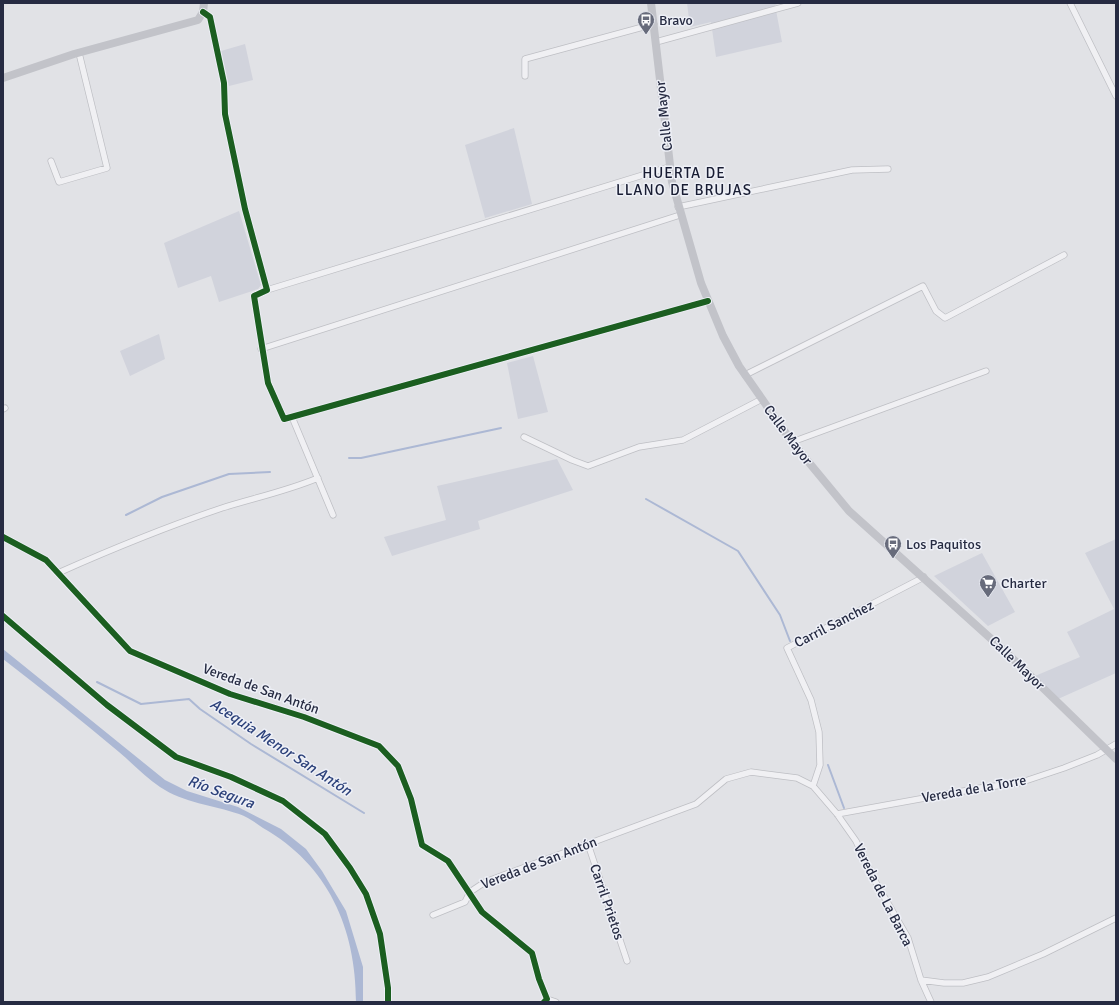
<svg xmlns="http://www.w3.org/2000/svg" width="1119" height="1005" font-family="Signika,sans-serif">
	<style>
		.built { fill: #d1d3dc }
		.water { fill: #acb8d4 }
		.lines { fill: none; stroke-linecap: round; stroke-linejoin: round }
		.stream { stroke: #acb8d4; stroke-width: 2 }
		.street-casing { stroke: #bebfc4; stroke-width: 7 }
		.street { stroke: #f0f0f3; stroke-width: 5.5 }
		.secondary { stroke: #c2c3c9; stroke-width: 8 }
		.cycleway-casing { stroke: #eef0f7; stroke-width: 8 }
		.cycleway { stroke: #1b5e20; stroke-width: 6 }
		.labels { text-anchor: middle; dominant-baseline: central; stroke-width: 3; stroke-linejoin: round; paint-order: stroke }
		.poi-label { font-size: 14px; fill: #262b42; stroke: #eef0f7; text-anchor: start }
		.street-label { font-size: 14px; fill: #262b42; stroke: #eef0f7 }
		.neighbourhood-label { font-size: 15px; letter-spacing: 1px; fill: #181c32; stroke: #eef0f7 }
		.water-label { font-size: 15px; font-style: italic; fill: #2c417a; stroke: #eef0f7 }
	</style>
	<rect width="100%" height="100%" fill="#e1e2e6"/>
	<path class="built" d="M687 3H781L775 5 782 42 716 57 711 22 690 27Z
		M245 44 253 80 229 86 221 51Z
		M514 128 532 204 485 218 465 145Z
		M239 211 261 285 258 289 219 302 211 276 178 288 164 243Z
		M159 334 165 359 130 376 120 351Z
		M533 356 548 412 518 419 507 363Z
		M557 459 573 490 478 521 480 529 392 556 384 537 446 520 437 486Z
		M1116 539V673L1058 699 1035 676 1080 657 1067 632 1114 609 1085 553Z
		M982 553 1015 612 988 626 934 576Z"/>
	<path class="water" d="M3 649 165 780 187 791 238 807 281 829 306 849 322 871 346 911 363 967V1002H356C356 928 328 865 263 828 256 823 248 817 239 814 213 805 184 803 160 787 145 777 132 763 119 752 81 720 42 689 3 659Z"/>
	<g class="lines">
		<path class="stream" d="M349 458H361L501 428
			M646 499 738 551 780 615 790 641
			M126 515 162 497 229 474 270 472
			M97 682 141 704 189 699 200 709 251 744 364 813
			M828 765 844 808"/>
		<g class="street-casing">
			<path id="street" d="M1070 3 1116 96
				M203 12 210 17 224 83 225 114 245 209 267 290 254 296 268 383 284 419 708 301
				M656 42 798 3
				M525 76V59L654 24
				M51 161 59 182 107 168 79 53
				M678 207 852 170 888 169
				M267 290 669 167
				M261 349 680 215
				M745 375 923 286 936 311 945 318 1064 255
				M3 409 5 408
				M292 417 333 515
				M524 437 572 460 588 466 639 447 683 440 762 399
				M792 442 986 371
				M3 537 46 560 130 651 230 694 304 717 379 746 398 766 411 799 422 845 448 861 482 912 532 953 539 979 547 999 544 1002
				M58 573C112 549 166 527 222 508 254 498 287 491 318 478
				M813 786 820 765 819 732 811 700 787 648 924 577
				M837 814 980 788 1019 783 1064 768 1097 755 1116 744
				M588 844 627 961
				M433 915 465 902 470 892 485 882 696 804 726 779 751 772 797 778 813 786 837 814 856 841 875 881 908 938 921 980 931 1002
				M921 980 944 983H963L988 977 1043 954 1116 918
				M547 999 556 1002"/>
		</g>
		<use href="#street" class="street"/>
		<path class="secondary" d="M651 3 672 182 701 283 723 336 739 366 792 442 849 511 1008 654 1116 759
			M3 78 74 54 198 20 203 12 204 3"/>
		<g class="cycleway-casing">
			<path id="cycleway" d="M203 12 210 17 224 83 225 114 245 209 267 290 254 296 268 383 284 419 708 301
				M3 537 46 560 130 651 230 694 304 717 379 746 398 766 411 799 422 845 448 861 482 912 532 953 539 979 547 999 544 1002
				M3 616 107 705 176 757 231 777 283 801 325 834 350 868 366 894 380 934 388 988V1002"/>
		</g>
		<use href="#cycleway" class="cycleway"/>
	</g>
	<defs>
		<g id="bus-pin" transform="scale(0.9)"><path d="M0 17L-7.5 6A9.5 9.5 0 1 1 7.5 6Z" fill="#676b7b" stroke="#eef0f7"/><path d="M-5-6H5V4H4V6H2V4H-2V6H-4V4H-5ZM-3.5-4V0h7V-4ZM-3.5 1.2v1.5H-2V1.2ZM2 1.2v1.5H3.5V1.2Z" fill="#fff"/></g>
		<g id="supermarket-pin" transform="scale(0.9)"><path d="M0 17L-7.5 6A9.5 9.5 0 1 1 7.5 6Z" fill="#676b7b" stroke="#eef0f7"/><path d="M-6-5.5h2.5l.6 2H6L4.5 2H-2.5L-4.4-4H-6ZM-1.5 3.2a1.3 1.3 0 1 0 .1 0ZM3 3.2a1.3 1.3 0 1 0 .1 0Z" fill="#fff"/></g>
	</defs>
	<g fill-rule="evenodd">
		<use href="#bus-pin" x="646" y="20"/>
		<use href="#bus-pin" x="893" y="544"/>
		<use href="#supermarket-pin" x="988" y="583"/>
	</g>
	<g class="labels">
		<g class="poi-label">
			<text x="659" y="20">Bravo</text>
			<text x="906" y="544">Los Paquitos</text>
			<text x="1001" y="583">Charter</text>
		</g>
		<g class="street-label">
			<text transform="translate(664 116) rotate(-96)">Calle Mayor</text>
			<text transform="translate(788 435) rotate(53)">Calle Mayor</text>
			<text transform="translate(834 624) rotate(-27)">Carril Sanchez</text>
			<text transform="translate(1017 663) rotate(44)">Calle Mayor</text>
			<text transform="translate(261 689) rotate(20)">Vereda de San Antón</text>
			<text transform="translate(974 789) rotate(-10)">Vereda de la Torre</text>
			<text transform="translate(539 863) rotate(-21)">Vereda de San Antón</text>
			<text transform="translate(883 895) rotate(63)">Vereda de La Barca</text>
			<text transform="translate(607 902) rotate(71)">Carril Prietos</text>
		</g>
		<g class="neighbourhood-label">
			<text x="684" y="173">HUERTA DE<tspan x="684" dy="17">LLANO DE BRUJAS</tspan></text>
		</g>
		<g class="water-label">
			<text transform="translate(281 747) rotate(33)">Acequia Menor San Antón</text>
			<text transform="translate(221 792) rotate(20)">Río Segura</text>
		</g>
	</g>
	<rect width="1119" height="1005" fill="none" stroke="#262b42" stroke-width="8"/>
</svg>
